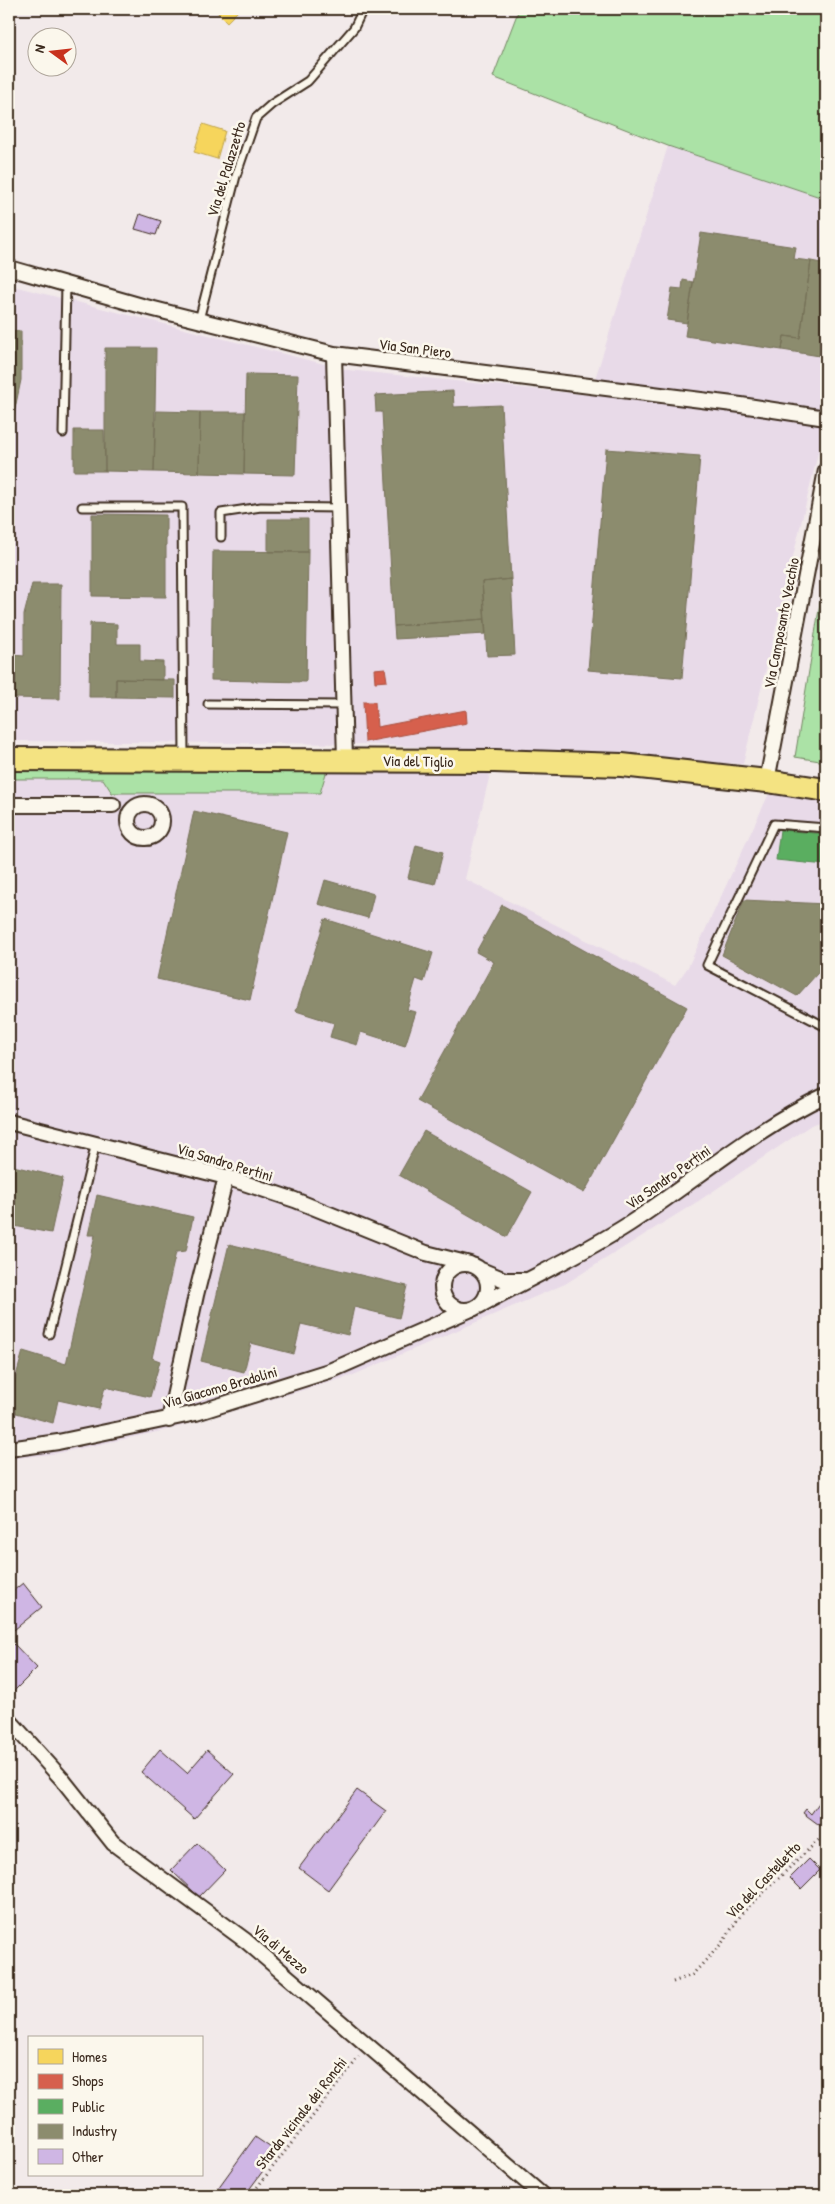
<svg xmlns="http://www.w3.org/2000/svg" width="835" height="2204" font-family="'Patrick Hand',sans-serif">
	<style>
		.built { fill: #e8dae8 }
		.green { fill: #abe2a6; stroke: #738662 }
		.homes { fill: #f6d55c; stroke: #bea249 }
		.shops { fill: #d6604d; stroke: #a8503f }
		.public { fill: #5aae61; stroke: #51864d }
		.industry { fill: #8c8c6e; stroke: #746f56 }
		.building { fill: #cfb6e4; stroke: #3b2a1e }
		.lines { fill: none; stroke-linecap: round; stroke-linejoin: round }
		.service-casing { stroke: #3b2a1e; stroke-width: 11 }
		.minor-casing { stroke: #3b2a1e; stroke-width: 18 }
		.primary-casing { stroke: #3b2a1e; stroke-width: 26 }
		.path { stroke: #3b2a1e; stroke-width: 3; stroke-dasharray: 1 4; stroke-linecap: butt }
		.service { stroke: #fbf7ec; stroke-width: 7 }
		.minor { stroke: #fbf7ec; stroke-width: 14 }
		.primary { stroke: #f4e382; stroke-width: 22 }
		.labels { text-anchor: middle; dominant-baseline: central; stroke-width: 5; stroke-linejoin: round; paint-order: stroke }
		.street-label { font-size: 15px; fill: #3b2a1e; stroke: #fbf7ec }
	</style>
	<rect width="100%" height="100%" fill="#f2eaea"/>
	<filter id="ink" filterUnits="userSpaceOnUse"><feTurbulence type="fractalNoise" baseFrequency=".02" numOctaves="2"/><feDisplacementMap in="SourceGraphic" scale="10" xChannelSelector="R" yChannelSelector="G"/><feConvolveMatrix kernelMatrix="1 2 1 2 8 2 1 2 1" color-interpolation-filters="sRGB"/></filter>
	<g filter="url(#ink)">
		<path class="built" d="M668 146 826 199V420L743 764 362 744 9 741V285L348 370 590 395Z
			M9 768 327 770 490 774 465 879 675 985 688 967 774 783 826 790V1120L811 1125 700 1200 565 1284 351 1376 171 1429 59 1453 9 1459Z"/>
		<path class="green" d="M519 9H826V199L668 146 493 77Z
			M826 566V762L795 757Z
			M9 768 327 770 320 793H112L103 779H14L9 787Z"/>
		<path class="homes" d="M216 9H240L227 22 215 10Z
			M203 124 225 131 217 159 194 152Z"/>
		<path class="shops" d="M385 668 387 681 375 682 374 669Z
			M363 702H375L377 727 466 710 467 723 365 742Z"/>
		<path class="public" d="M780 830 826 834V865L776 860Z"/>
		<path class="industry" d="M701 233 796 247 794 259 811 261 800 338 784 336 782 350 685 336Z
			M811 261 826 264V357L782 350 784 336 800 338Z
			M683 280 693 282 687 323 667 320 672 288 682 289Z
			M9 331H21V380L9 437Z
			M105 348H156L154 472 105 471Z
			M246 374 298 375 295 475 244 474Z
			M453 391 454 407 501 405 511 579 482 582 485 619 394 626 382 412H376L375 395Z
			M156 411 200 412 199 473 154 472Z
			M200 412H245L244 474 199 473Z
			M74 430H104L105 471H74Z
			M606 449 700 456 682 678 588 670Z
			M92 514 166 515V597L92 596Z
			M268 519H308V552H268Z
			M213 551 308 552 306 682 211 680Z
			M511 579 515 655 487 656 482 582Z
			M32 584H61L60 699 13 698V655L24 656V615Z
			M485 619 486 634 395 639 394 626Z
			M90 623 117 624V644H140V661L163 662V680L116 679V697H89Z
			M116 679 175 680V698L116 697Z
			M194 811 287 832 250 1000 157 979Z
			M416 845 443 852 435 884 408 878Z
			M325 880 374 894 368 918 318 904Z
			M744 900 826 904V964L797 996 722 955Z
			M502 905 687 1007 584 1193 417 1101 494 962 476 952Z
			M325 919 433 953 424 982 416 979 407 1010 416 1012 405 1046 361 1032 357 1045 330 1037 334 1023 296 1011Z
			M424 1131 532 1192 507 1237 399 1175Z
			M9 1165 63 1178 51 1233 9 1225Z
			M97 1195 193 1217 186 1251 176 1252 152 1358 160 1361 150 1397 105 1387 99 1409 58 1400 53 1423 9 1411V1401L23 1351 66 1364 95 1235H88Z
			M229 1244 407 1286 399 1318 354 1307 348 1335 301 1324 294 1354 251 1343 244 1372 201 1361Z"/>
		<path class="building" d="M140 214 161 221 156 235 135 229Z
			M23 1583 42 1607 9 1634V1594Z
			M14 1644 37 1668 13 1692 9 1687V1649Z
			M160 1749 187 1773 207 1750 234 1774 194 1819 141 1772Z
			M357 1790 386 1811 328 1890 299 1868Z
			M826 1793V1825L824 1824 822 1827 803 1813 806 1809 811 1814Z
			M197 1843 225 1870 199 1897 171 1870Z
			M809 1859 820 1870 801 1889 790 1878Z
			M255 2137 277 2152 245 2195H213Z"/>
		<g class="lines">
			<g class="service-casing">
				<path id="service" d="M199 320 236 176 256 118 272 104 308 81 354 28 363 9
					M63 433 66 284
					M82 507H182L184 757
					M221 537V513L261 507 340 508
					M208 704 345 705
					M826 828 774 824 707 965 826 1027
					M49 1334 96 1143"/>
			</g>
			<g class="minor-casing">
				<path id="minor" d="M9 268 142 306 334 354 741 405 826 418
					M334 354 345 760
					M767 781 826 470
					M128 821a17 17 0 1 1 34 0a17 17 0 1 1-34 0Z
					M9 805H113
					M9 1122 226 1177 295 1200 426 1253 470 1264
					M442 1287a23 23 0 1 1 46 0a23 23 0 1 1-46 0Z
					M481 1270 505 1280H524
					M479 1306C529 1278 581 1255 629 1224 695 1181 755 1128 826 1095
					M169 1420 196 1295 226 1177
					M9 1449 58 1442 196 1413 332 1370 469 1310
					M9 1720 62 1779 113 1843 246 1941 542 2195"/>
			</g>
			<g class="primary-casing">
				<path id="primary" d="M9 759 495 761 622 765 767 781 826 790"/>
			</g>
			<path class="path" d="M673 1982 692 1975 722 1943 742 1913 826 1833
				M251 2195 359 2057"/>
			<use href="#service" class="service"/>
			<use href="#minor" class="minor"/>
			<use href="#primary" class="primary"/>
		</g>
	</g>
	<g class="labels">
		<g class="street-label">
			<text transform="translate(226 169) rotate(-73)">Via del Palazzetto</text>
			<text transform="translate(415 348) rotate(7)">Via San Piero</text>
			<text transform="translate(781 623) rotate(-79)">Via Camposanto Vecchio</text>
			<text transform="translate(418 761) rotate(1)">Via del Tiglio</text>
			<text transform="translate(225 1162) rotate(17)">Via Sandro Pertini</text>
			<text transform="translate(668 1177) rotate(-35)">Via Sandro Pertini</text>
			<text transform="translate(220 1387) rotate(-16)">Via Giacomo Brodolini</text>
			<text transform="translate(763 1880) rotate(-46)">Via del Castelletto</text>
			<text transform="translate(281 1949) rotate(40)">Via di Mezzo</text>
			<text transform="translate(301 2113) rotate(-52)">Starda vicinale dei Ronchi</text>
		</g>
	</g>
	<rect width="835" height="2204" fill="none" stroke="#fbf7ec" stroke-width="30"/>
	<rect x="15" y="15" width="805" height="2174" fill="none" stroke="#3b2a1e" stroke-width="2" filter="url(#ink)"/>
	<rect x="28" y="2036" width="175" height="140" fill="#fbf7ec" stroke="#aea59a"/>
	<rect x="38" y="2049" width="25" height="15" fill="#f6d55c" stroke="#aea59a"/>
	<text x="72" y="2062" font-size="15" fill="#3b2a1e">Homes</text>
	<rect x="38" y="2074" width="25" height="15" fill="#d6604d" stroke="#aea59a"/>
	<text x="72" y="2086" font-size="15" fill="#3b2a1e">Shops</text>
	<rect x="38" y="2099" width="25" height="15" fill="#5aae61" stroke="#aea59a"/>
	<text x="72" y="2112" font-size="15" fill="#3b2a1e">Public</text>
	<rect x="38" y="2124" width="25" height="15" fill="#8c8c6e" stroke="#aea59a"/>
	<text x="72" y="2136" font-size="15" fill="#3b2a1e">Industry</text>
	<rect x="38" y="2149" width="25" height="15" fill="#cfb6e4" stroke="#aea59a"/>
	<text x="72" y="2162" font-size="15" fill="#3b2a1e">Other</text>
	<g transform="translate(52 52) rotate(285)"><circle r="24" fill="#fbf7ec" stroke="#aea59a"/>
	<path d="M0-4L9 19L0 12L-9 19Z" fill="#c8321e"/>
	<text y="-8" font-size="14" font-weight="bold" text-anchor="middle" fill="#3b2a1e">N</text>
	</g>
</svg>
